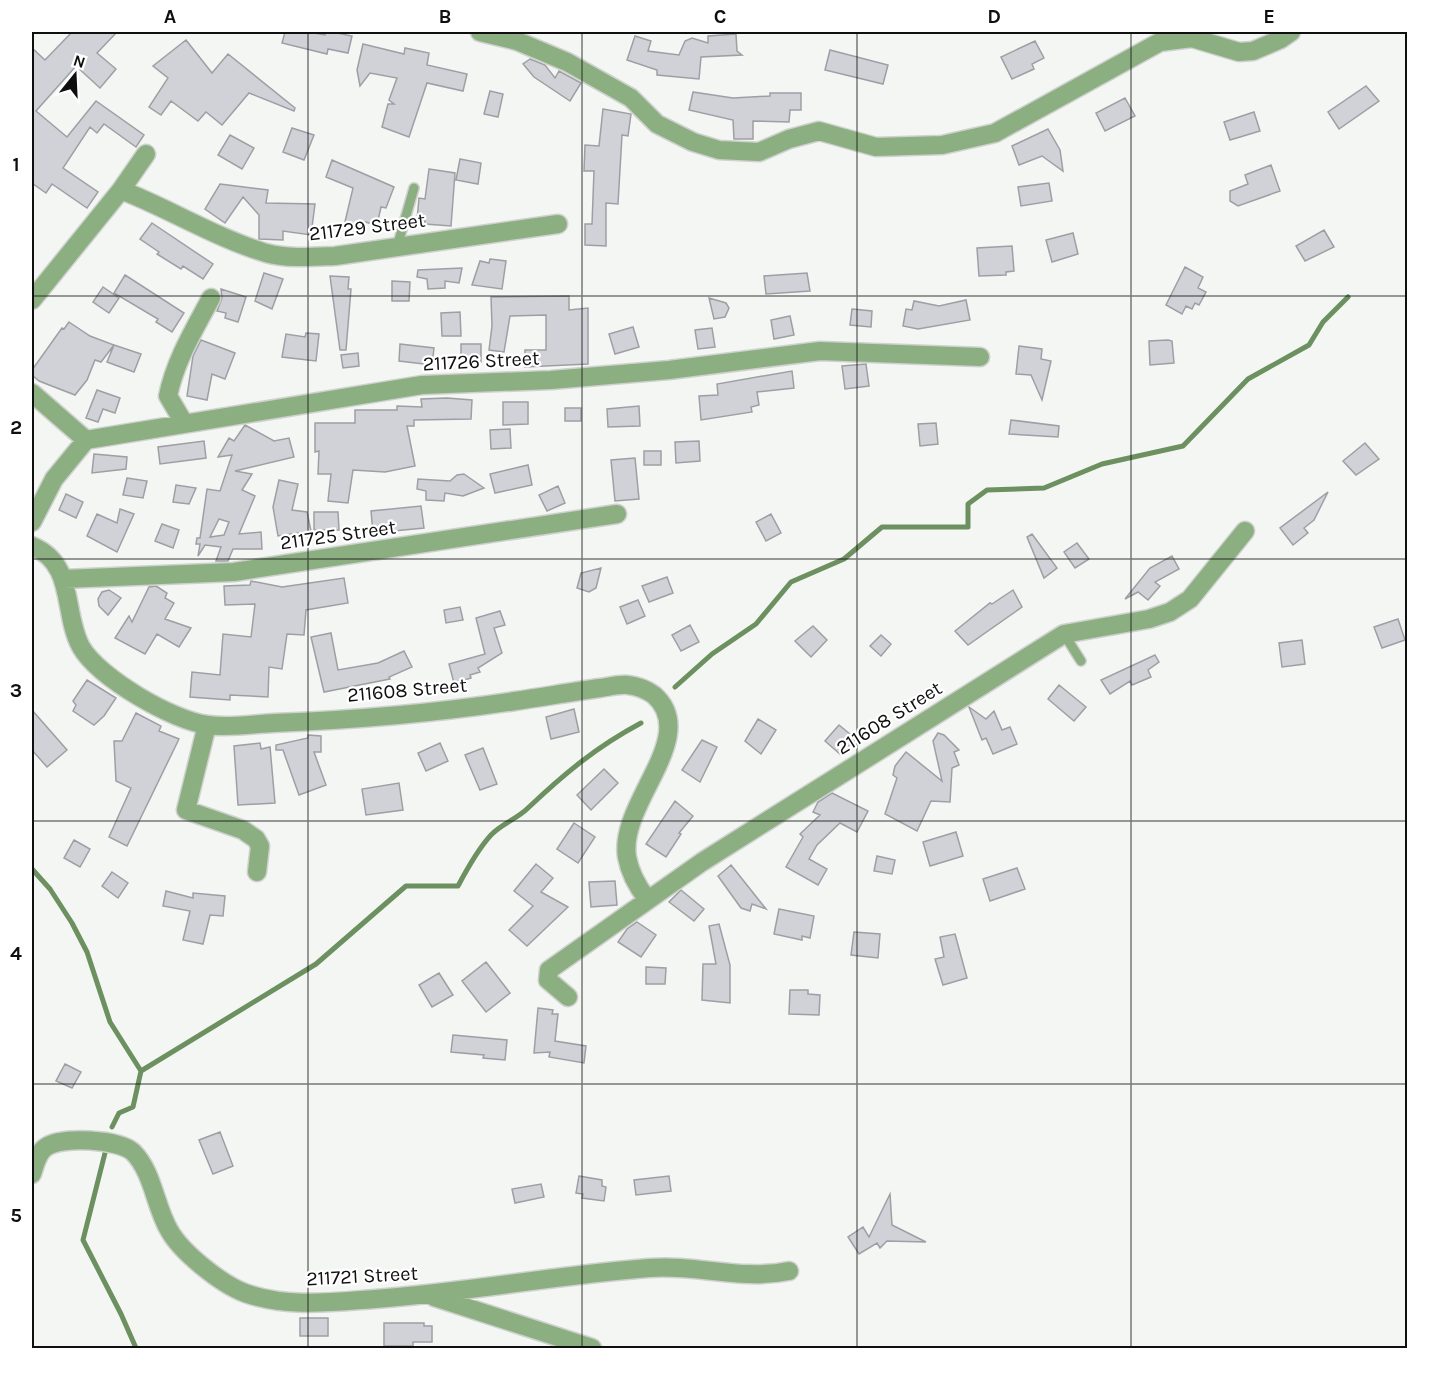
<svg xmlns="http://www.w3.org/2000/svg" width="1439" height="1380" font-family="Karla,sans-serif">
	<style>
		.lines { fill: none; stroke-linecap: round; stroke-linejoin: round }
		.stream { stroke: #6c9060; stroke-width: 5 }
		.building { fill: #d1d2d7; stroke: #9e9fa4; stroke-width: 1.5; fill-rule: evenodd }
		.service-casing { stroke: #ced1ce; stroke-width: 12 }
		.minor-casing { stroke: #ced1ce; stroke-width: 21 }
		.service { stroke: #8caf81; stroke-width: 9 }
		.minor { stroke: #8caf81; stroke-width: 18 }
		.grid { fill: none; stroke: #0e0f0e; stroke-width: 1.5; stroke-opacity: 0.55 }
		.labels { text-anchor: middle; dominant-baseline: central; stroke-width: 4.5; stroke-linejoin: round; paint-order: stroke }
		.street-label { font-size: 20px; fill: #0e0f0e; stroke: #fff }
		.neatline { fill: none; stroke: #0e0f0e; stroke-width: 2 }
		.grid-label { font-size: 20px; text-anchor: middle; font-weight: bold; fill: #0e0f0e }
	</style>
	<rect width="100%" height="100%" fill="#f3f6f2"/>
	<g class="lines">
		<path class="stream" d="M675 687 712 654 756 624 791 582 844 559 882 527H968V504L987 490 1044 488 1102 464 1183 446 1248 379 1309 345 1323 322 1348 297
			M32 869 50 889 72 923 87 952 110 1022 141 1071
			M112 1127 119 1113 133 1107 141 1071 316 964 406 886H458C467 869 478 849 491 835 501 824 517 819 528 808 564 774 596 747 641 723
			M105 1153 83 1240 121 1314 136 1348"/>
	</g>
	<path class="building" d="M72 32H117L97 53 116 69 100 88 76 66 36 111 67 137 96 101 144 135 136 147 104 124 97 133 90 127 63 168 98 192 87 208 52 184 46 193 32 183V48L45 60Z
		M285 32H308L325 35 326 32H332L352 36 348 53 328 49 327 54 282 43Z
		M736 34 737 51 742 55 701 57 699 79 657 75V70L627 60 635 36 651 41 648 51 679 55 685 41 692 38 708 43V36Z
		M186 40 212 73 228 54 295 108 294 111 249 93 222 125 206 112 198 121 171 101 161 115 149 107 168 78 153 66Z
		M1035 41 1044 58 1032 64 1034 69 1012 79 1001 57Z
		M363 44 404 54 405 48 429 53 427 65 467 74 463 91 427 83 409 137 382 127 388 104H394L389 100 397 78 370 73 360 86 357 70Z
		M830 50 888 65 883 84 825 70Z
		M530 59 545 65 555 78 559 71 581 83 570 101 534 77 523 64Z
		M1366 86 1379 101 1339 129 1328 112Z
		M490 91 503 94 498 117 484 114Z
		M693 92 733 98 770 96V93H801V110H790L789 122 753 121V139H734L733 120 689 110Z
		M1125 98 1135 116 1105 131 1096 113Z
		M603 109 631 114 628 136 622 135 618 204 606 203V246L585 245V224H592L594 171H584L585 145 599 146Z
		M1254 112 1260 131 1230 140 1224 122Z
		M292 128 314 135 304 160 283 152Z
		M1048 129 1060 150 1063 171 1042 156 1019 165 1012 146Z
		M230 135 254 148 242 169 218 155Z
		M460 159 481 163 478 184 456 180Z
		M332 160 394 187 386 208 381 207 377 225 365 222 364 235 347 233 348 227 344 226 353 188 326 177Z
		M1271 165 1280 191 1238 206 1230 201V191L1248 184 1245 175Z
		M429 169 455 173 451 226 425 224V221L417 220 419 198 425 199Z
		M1049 183 1052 201 1021 206 1018 187Z
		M220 184 268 190 266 203 315 204 311 235 283 231V240L259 239V215L243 197 225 223 205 209Z
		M152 223 213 264 203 279 183 266 181 269 157 254 159 252 140 239Z
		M1324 230 1334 247 1305 261 1296 246Z
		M1073 233 1078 254 1052 262 1046 240Z
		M1012 246 1014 271 1006 272V275L979 276 977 248Z
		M490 259 506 261 502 289 472 285 480 261 489 263Z
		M1185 267 1203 277 1198 288 1206 292 1199 305 1195 303 1192 309 1186 306 1182 314 1166 305Z
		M462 268 459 283 445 281V288L428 289 427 279 417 277 418 270Z
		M264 273 283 279 272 309 255 301Z
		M807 273 810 291 766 294 764 276Z
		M125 275 184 313 172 332 156 322 158 319 114 293Z
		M330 276 349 277 348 289H351L346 350H340Z
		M392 281 410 282 409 301H392Z
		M103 287 119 298 109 313 93 302Z
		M221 289 246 297 238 322 225 318 226 313 217 311 222 298Z
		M569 296V310L588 308V364L525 367V350H546V315L510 316 504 352 489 350 492 326 491 297Z
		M709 298 726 303 729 308 725 317 714 319Z
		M966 300 970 320 918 329 903 326 906 309 912 310 914 301 939 306Z
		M852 309 872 311 871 327 850 325Z
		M460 312 461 336H442L441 313Z
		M790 316 794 335 774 339 771 320Z
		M69 322 90 336 114 345 101 362 95 360 87 380 75 395 39 381 32 375V370L62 328 64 329Z
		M633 327 639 347 615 354 609 334Z
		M712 328 715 347 698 349 695 330Z
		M306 333 319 334 316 361 282 357 286 334 305 337Z
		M201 340 235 353 225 379 212 374 207 400 187 396 193 356Z
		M1168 340 1172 341 1174 363 1150 365 1149 341Z
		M400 344 434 348 432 365 399 361Z
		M461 344H481V362H461Z
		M114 345 141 354 134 372 107 362Z
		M1019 346 1042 349 1041 359 1051 361 1042 400 1031 375 1016 374Z
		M358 353 359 366 343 368 341 355Z
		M866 364 869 386 845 389 842 366Z
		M792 371 794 388 757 392 759 405 751 407 752 412 701 420 699 396 718 395 717 384Z
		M97 390 120 398 115 413 103 409 98 422 86 418Z
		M447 398 472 400 471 419 414 420V426H407L415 466 385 472 353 470 348 503 328 501 331 474H318L319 451 315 452V423H355V410H397V406L422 407 421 399Z
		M503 402H528V424L503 425Z
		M639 406 640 426 608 427 607 409Z
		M565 408H581V421H565Z
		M1011 420 1059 426 1058 437 1009 434Z
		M936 423 938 444 920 446 918 424Z
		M245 425 274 441 289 438 294 457 235 471 252 474 242 490 255 496 239 534 261 532 262 549H233L228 561H216L221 547 205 545 198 556 200 544H196L197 538H200L207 489 220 491 232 455 218 457 229 438 234 441ZM219 519 229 522 224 535 210 537Z
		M510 429 511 448 491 449 490 430Z
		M204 441 206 458 160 464 158 447Z
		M699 441 700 461 676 463 675 442Z
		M1365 443 1379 459 1356 475 1343 461Z
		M644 451H661V465H644Z
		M94 454 127 457 126 469 92 473Z
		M635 458 639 499 615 501 611 460Z
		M528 465 532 485 495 493 490 474Z
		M464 474 484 488 463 496 445 493 444 501 426 500V491L417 489 418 479 450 481 457 475Z
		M127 478 147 481 143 498 123 495Z
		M279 480 298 484 292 510 307 512 311 531 278 536 273 507Z
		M176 485 196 488 189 504 173 502Z
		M558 486 565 503 547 511 539 495Z
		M1328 492 1314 520 1304 528 1308 533 1293 545 1280 528Z
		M66 494 83 502 76 518 59 510Z
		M421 506 424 528 373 533 371 511Z
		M120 509 134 514 117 552 87 536 97 514 117 523Z
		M314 512H338L339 530H314Z
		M771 514 781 533 766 541 756 522Z
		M162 524 179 530 173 548 155 541Z
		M1032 534 1057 568 1044 578 1027 537Z
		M1077 543 1089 559 1075 568 1064 552Z
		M1172 556 1179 569 1155 582 1160 586 1148 600 1138 592 1125 599 1150 568Z
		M601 568 596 588 589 592 577 588 581 573Z
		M667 577 673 593 649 602 642 586Z
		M344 578 348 603 306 610 304 635 287 634 282 669 269 667 268 697 230 695V700L190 697 192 672 220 675 223 634 251 637 255 604 225 605 224 586 250 585 251 581 282 587Z
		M156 586 167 593 165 598 174 603 165 619 191 628 179 647 157 634 145 654 115 638 129 616 132 622 149 587Z
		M109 590 121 598 108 615 99 606 98 599 102 592Z
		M1013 590 1022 607 968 645 955 631 990 603 992 604Z
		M638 600 645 616 627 624 620 607Z
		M460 607 463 620 446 623 444 610Z
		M500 611 505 625 494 628 502 653 478 668 480 672 470 675 471 678 454 683 449 664 485 654 476 618Z
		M1398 619 1405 640 1382 648 1374 627Z
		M690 625 699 642 681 651 672 635Z
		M813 626 827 640 811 657 795 641Z
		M331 633 338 670 378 663 404 651 412 667 389 677 390 679 324 692 311 637Z
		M881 635 891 644 881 656 870 646Z
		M1302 640 1305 664 1282 667 1279 643Z
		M1155 655 1159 662 1148 670 1151 677 1132 685 1130 681 1110 694 1101 680Z
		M87 680 116 698 104 716 94 725 73 711 76 705 73 701Z
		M1059 685 1086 707 1074 721 1048 699Z
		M969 707 986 719 994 711 1002 730 1010 727 1017 744 993 754 986 738 982 740Z
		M574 709 579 732 551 739 546 717Z
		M32 710 67 750 47 767 32 750Z
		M136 713 161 726 159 731 179 739 127 846 109 837 131 788 116 781 114 741H122Z
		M758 719 776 730 761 754 745 741Z
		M839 725 856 739 841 755 825 741Z
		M938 733 944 735 959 750 954 752 959 765 952 768 950 802 931 801 917 831 885 814 897 778 893 775 895 766 906 752 942 781 933 741Z
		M308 735 321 736V752H314L326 785 299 795 283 750H276V745L308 738Z
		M702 740 717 747 700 782 682 770Z
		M260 743 261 749 270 747 275 803 238 805 234 746Z
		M440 743 448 761 426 771 418 753Z
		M483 748 497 784 480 790 465 755Z
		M604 769 618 783 591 810 577 795Z
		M399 783 403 810 366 815 362 789Z
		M832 793 868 811 857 832 840 823 817 845 809 859 827 869 818 885 786 867 803 837 800 834 820 815 813 812 818 802Z
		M675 801 693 816 679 833 681 834 666 857 646 844Z
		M574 823 595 837 578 863 557 849Z
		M956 832 963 856 930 866 923 842Z
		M74 840 90 849 80 867 64 858Z
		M877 856 895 860 892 874 874 871Z
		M536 864 553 878 541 892 568 907 527 946 509 930 533 906 514 891Z
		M731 865 766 909 752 904 750 911 741 908 718 876Z
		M1017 868 1025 889 990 901 983 879Z
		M112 872 128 883 118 898 102 886Z
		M615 881 617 905 591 907 589 882Z
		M681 890 704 909 694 921 669 902Z
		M166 891 193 898V893L225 896 223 916 210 915 203 944 183 940 190 911 163 906Z
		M779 909 814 916 810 938 802 936V940L774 934Z
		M637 922 656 935 641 957 618 942 627 929Z
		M719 924 730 965V1003L702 1000 703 964H716L709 926Z
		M854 932 880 934 878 958 851 955Z
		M955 934 967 978 943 985 935 959 944 957 940 937Z
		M486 962 510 993 486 1012 462 981Z
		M646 967 666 968 665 984H646Z
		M439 973 453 995 432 1007 419 985Z
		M790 990H808V994L820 995 819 1015 789 1014Z
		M538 1008 553 1010 552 1014H558L555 1041 586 1046 584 1063 549 1057 550 1052 534 1053Z
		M453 1035 507 1040 505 1060 483 1058 484 1055 451 1052Z
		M65 1064 81 1072 72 1088 56 1081Z
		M220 1132 233 1166 213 1174 199 1140Z
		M579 1176 602 1180V1186L606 1187 604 1201 582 1198 583 1194 576 1193Z
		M669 1176 671 1191 636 1195 634 1180Z
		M541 1184 544 1197 515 1203 512 1189Z
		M890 1194 892 1225 926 1242 887 1241 880 1248 877 1243 859 1254 848 1237 863 1227 869 1237Z
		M300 1318H328V1336H300Z
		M384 1323H424V1326H432V1342H413V1346H384Z"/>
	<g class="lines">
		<g class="service-casing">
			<path id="service" d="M397 247 414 188
				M1064 634 1081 661"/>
		</g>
		<g class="minor-casing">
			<path id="minor" d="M480 32 517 41 567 62 631 98 657 124 693 142 719 150 759 152 789 139 819 131 876 147 942 145 995 133 1160 42 1192 38 1239 52 1253 51 1281 39 1291 32
				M121 190C170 209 216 238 266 253 288 259 312 257 335 256L558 224
				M32 300 121 190 146 154
				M32 393 86 440
				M184 423 168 396C175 361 194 330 211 298
				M32 522 54 479 86 440 422 385 551 380 669 370 820 351 980 357
				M32 546C76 564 62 612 81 647 99 678 173 721 208 725 229 728 253 724 274 723 354 720 436 713 515 701 543 697 571 692 600 688 608 687 619 684 628 685 637 686 647 690 654 695 701 737 618 803 627 857 630 874 637 886 647 899
				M64 579 234 572 617 514
				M207 725 186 810 243 830 256 839 260 846 257 872
				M568 997 548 980 549 970 702 862 1064 634 1149 619 1170 612 1190 599 1245 531
				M32 1174C35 1165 37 1153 46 1147 62 1136 118 1139 133 1152 153 1172 155 1206 169 1230 181 1252 221 1284 245 1293 286 1308 333 1302 375 1299 467 1292 558 1275 649 1268 698 1264 740 1281 789 1271
				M434 1297 592 1348"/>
		</g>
		<use href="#service" class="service"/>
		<use href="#minor" class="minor"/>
	</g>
	<path class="grid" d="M308 32V1348M582 32V1348M857 32V1348M1131 32V1348M32 296H1408M32 559H1408M32 821H1408M32 1084H1408"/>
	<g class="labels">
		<g class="street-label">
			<text transform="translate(367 227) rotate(-7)">211729 Street</text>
			<text transform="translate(481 361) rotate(-3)">211726 Street</text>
			<text transform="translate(338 535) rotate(-8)">211725 Street</text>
			<text transform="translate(407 690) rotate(-5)">211608 Street</text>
			<text transform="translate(889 718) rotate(-32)">211608 Street</text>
			<text transform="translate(362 1276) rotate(-3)">211721 Street</text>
		</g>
	</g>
	<rect width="1439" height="1380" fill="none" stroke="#ffffff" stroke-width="66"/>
	<g transform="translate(75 75) rotate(18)" stroke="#ffffff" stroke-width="4.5" paint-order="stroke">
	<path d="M0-4.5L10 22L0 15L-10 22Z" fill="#0e0f0e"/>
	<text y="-9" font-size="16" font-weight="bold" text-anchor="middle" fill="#0e0f0e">N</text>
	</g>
	<rect x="33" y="33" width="1373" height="1314" class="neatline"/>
	<g class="grid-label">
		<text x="170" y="23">A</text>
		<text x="445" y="23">B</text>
		<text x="720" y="23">C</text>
		<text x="994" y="23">D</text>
		<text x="1269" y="23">E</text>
		<text x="16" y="171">1</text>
		<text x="16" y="434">2</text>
		<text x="16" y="697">3</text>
		<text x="16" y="960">4</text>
		<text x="16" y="1222">5</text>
	</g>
</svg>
